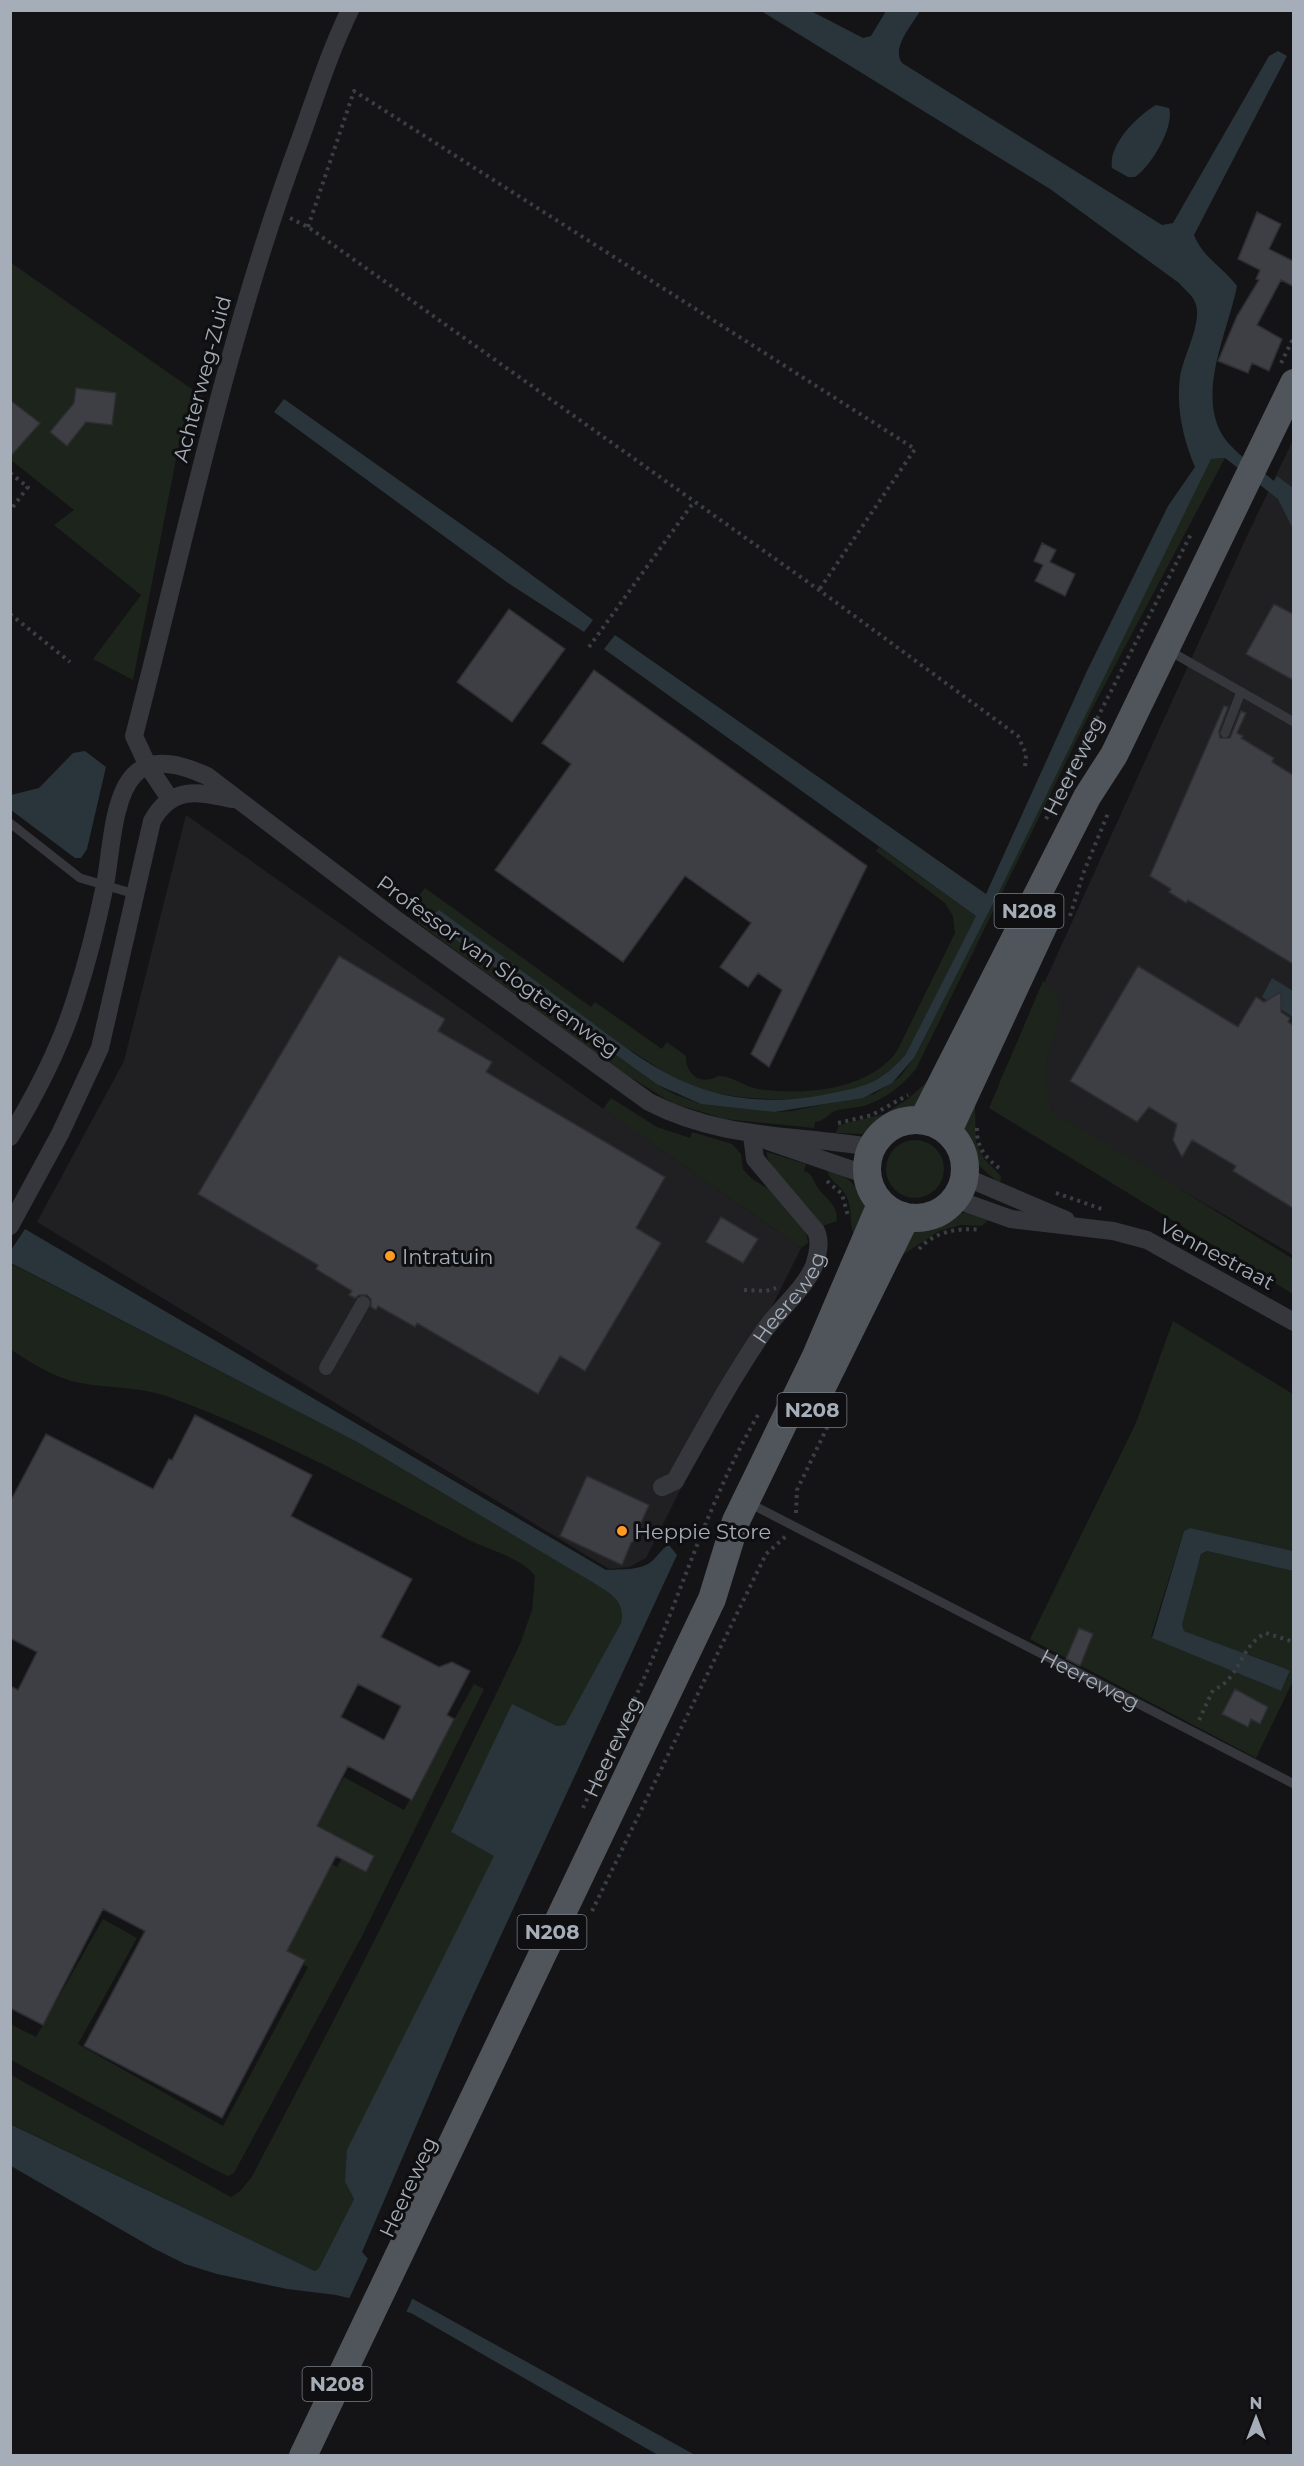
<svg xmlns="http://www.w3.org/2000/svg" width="1304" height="2466" font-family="Montserrat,sans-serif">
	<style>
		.built { fill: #202023 }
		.green { fill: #1c241c }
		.water { fill: #29353b }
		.pier { fill: #141416 }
		.building { fill: #3e3f44; stroke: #2e2e32; stroke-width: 1.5; fill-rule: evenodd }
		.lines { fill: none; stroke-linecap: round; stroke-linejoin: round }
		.path { stroke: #3b3e43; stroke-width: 4; stroke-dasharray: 3 4.5; stroke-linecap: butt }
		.service { stroke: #35373c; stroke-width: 9 }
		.pedestrian { stroke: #35373c; stroke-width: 14 }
		.minor { stroke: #35373c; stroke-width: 18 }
		.primary { stroke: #50545b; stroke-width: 28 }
		.poi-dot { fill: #ff9b23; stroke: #0f0f11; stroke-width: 2 }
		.labels { text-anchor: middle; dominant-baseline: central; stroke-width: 6; stroke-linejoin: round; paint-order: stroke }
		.shield { fill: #0f0f11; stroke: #777e86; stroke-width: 1.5 }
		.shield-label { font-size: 20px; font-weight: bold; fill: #a4adb8 }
		.street-label { font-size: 21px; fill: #a4adb8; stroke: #0f0f11 }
		.poi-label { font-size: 21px; fill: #a4adb8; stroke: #0f0f11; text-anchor: start }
	</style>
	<rect width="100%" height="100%" fill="#141416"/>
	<path class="built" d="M1293 440V1255L999 1083 1246 538Z
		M186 815 801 1248 646 1558 629 1567 609 1569 37 1222 124 1061Z"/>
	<path class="green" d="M10 262 206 399 180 439 133 680 93 659 141 595 54 525 74 510 11 460Z
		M1225 458 1091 711 916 1069C902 1086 884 1100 863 1106 854 1108 844 1108 835 1111 827 1115 824 1121 815 1122L814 1128 725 1119 672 1103 619 1070 418 923 416 899 425 888 591 1007 595 1002 662 1049 667 1042 686 1056C685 1070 696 1083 711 1079 714 1079 716 1076 719 1076 732 1076 746 1087 758 1089 804 1096 869 1090 897 1051L955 933 953 916 945 903 876 851 879 847 976 916 906 1055C897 1065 888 1076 875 1082 835 1103 751 1103 708 1091 679 1083 655 1066 630 1050L658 1085 676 1095 701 1104 774 1112 792 1111 874 1094 900 1077 914 1058 998 894 1206 466 1211 459Z
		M1043 981C1077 1006 1048 1034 1046 1066 1045 1081 1049 1098 1051 1112 1134 1158 1213 1210 1293 1259V1294L989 1108Z
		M928 1081 919 1104 907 1111 890 1117 862 1134 836 1133 839 1125 884 1114 908 1099Z
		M611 1098 657 1127 690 1138 692 1132 732 1144 741 1154 743 1169 752 1179 772 1191 806 1229 808 1243 801 1248 603 1109Z
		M975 1104 976 1143 985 1160 1001 1176 1000 1184 978 1165 962 1128Z
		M886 1169a29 29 0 1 1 58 0a29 29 0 1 1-58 0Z
		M767 1152 806 1164 804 1171C813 1174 812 1178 816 1185 825 1200 837 1201 837 1221L822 1226C813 1209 764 1167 767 1152Z
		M827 1170C851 1176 861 1189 866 1212L853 1233C849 1219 853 1207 845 1194 840 1185 829 1181 827 1170Z
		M967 1212 987 1216V1221L982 1226 961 1225 939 1231 901 1256 906 1236 945 1217Z
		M10 1263 359 1443 592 1582C609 1593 626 1600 621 1623L570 1719 565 1725 557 1726 512 1705 451 1832 495 1856 425 1994 345 2182 354 2199 319 2268 315 2271 11 2124V2075L231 2197 240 2191 251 2178C345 2002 434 1824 520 1644L532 1610 535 1576C522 1558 489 1550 469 1540 371 1489 273 1435 169 1397 142 1387 108 1388 80 1383 54 1378 32 1363 11 1350Z
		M1173 1321 1293 1394V1551L1190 1528 1184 1531 1151 1636 1281 1691 1290 1672 1284 1668 1184 1631 1182 1625 1201 1554 1207 1551 1293 1571V1681L1256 1758 1030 1639 1136 1423Z
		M474 1684 484 1689 476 1705 362 1936 234 2173 228 2176 213 2169 11 2060 10 2024 36 2037 103 1919 137 1938 78 2044 223 2126 308 1967 275 1950 325 1860 337 1867 350 1845 317 1826 344 1777 404 1810Z"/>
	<path class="water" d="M761 11H811L863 38 871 36 886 11H920C912 25 891 48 902 63L1162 225 1173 223 1269 56 1278 51 1287 56 1194 235C1203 258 1223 267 1237 286 1227 337 1189 407 1234 449 1246 461 1261 470 1274 481L1277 476 1293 488V529L1278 499 1225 458 1211 459 998 894 914 1058 892 1083 863 1098 774 1112 701 1104 658 1085 430 921 431 916 439 910C486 944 532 978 579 1013 618 1042 658 1075 706 1090 743 1102 786 1102 823 1095 861 1087 879 1086 906 1054L976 916 604 649 615 635 986 894 1087 671 1168 506 1195 467C1183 439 1176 408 1180 377 1183 356 1205 319 1194 300 1191 294 1183 288 1179 283L1050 189Z
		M1156 105 1169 108C1175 126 1151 167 1135 177H1128L1112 168C1108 145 1137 116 1156 105Z
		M284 399 502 553 593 620 584 632 508 583 274 412Z
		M85 751 106 767 87 849 81 858H75L11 810V795L39 788 73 753Z
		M1272 978 1293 991V1017L1262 997Z
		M25 1229 606 1570C619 1569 641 1571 652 1561 659 1555 661 1549 669 1545L677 1555 459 2026 362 2252 395 2289 695 2455H658L411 2313 336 2295 287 2289 217 2274 185 2264 153 2248 11 2166 10 2124 315 2271 319 2268 354 2199 345 2182 347 2150 494 1856 451 1832 512 1704 557 1726 565 1725 621 1623C626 1600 609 1593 592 1582L359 1443 11 1263V1250Z
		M1190 1528 1293 1551V1571L1207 1551 1201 1554 1182 1625 1184 1631 1284 1668 1290 1671 1281 1691 1152 1638 1184 1531Z"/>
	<path class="pier" d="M369 2256 396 2287 414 2295 405 2315 348 2301Z"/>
	<path class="building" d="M1257 212 1281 224 1269 249 1293 261V286L1281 280 1257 325 1282 339 1269 371 1252 363 1248 373 1218 361 1237 316 1259 280 1256 279 1260 270 1238 259Z
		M76 388 116 393 112 425 86 422 67 446 50 432 74 403Z
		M10 400 40 423 10 457Z
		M1042 543 1056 550 1050 562 1075 574 1065 596 1035 581 1043 565 1034 561Z
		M1274 604 1293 614V680L1246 654Z
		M509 609 565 649 512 722 457 682Z
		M594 670 867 866 769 1067 751 1054 782 990 758 973 748 987 720 967 751 923 685 876 623 962 495 870 571 764 542 743Z
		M1224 706 1228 707 1219 731 1220 738H1230L1241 711 1246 713 1237 733 1243 736 1241 738 1274 758 1272 762 1293 775V964L1188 900 1186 903 1169 892 1171 889 1150 876Z
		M339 956 445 1019 438 1031 492 1062 486 1072 665 1177 636 1228 661 1243 585 1371 560 1356 538 1394 417 1323 415 1327 378 1306 376 1310 371 1307V1299L367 1295H359L355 1298 349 1295 352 1291 316 1269 318 1265 198 1194Z
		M1138 966 1238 1027 1256 997 1264 1002 1281 992V1012L1290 1018 1288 1022 1293 1025V1208L1233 1171 1236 1166 1192 1140 1182 1157 1173 1140 1177 1124 1149 1107 1137 1122 1070 1081Z
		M721 1217 758 1239 743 1263 706 1242Z
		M195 1415 312 1475 291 1516 412 1579 381 1637 439 1667 452 1662 470 1671 447 1715 454 1719 412 1800 348 1766 317 1826 374 1856 366 1872 336 1856 287 1951 305 1960 222 2118 84 2046 145 1931 103 1909 43 2025 10 2008V1686L18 1690 37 1652 10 1638V1502L46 1434 153 1489 169 1459 172 1460ZM358 1684 401 1706 384 1740 341 1717Z
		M587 1476 649 1505 640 1525V1536L631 1543 622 1565 560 1536Z
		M1079 1628 1093 1634 1080 1666 1066 1659Z
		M1235 1689 1268 1707 1260 1724 1251 1719 1248 1727 1222 1714Z"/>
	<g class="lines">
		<g class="path">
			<path d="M290 218 308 227 819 590 1018 736 1026 754 1025 768"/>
			<path d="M308 227 354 91 915 449 819 590"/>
			<path d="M1281 363 1294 337"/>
			<path d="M10 473 28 487 12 508"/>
			<path d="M10 614 70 662"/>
			<path d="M589 647 693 503"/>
			<path id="s1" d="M1046 819 1191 534"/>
			<path d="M1070 916 1083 874 1109 811"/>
			<path d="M838 1123 872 1115 908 1095"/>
			<path d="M977 1128C976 1147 986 1159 1002 1170"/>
			<path d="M827 1181 842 1194 848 1216"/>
			<path d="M1056 1193 1102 1209"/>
			<path d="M919 1249C934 1232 958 1227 981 1230"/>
			<path d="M744 1290 766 1291 776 1288"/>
			<path d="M796 1513 797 1490 837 1407"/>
			<path d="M1199 1720 1213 1690C1241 1679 1239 1646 1266 1633L1294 1642"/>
			<path id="s2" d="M583 1808C607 1756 634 1704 656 1650 688 1571 715 1489 758 1415"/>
			<path d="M592 1911 766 1554 786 1536"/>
		</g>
		<g class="service">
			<path d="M1168 650 1294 722"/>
			<path d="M1225 733 1241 692"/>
			<path d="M10 823 80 878 135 894"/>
			<path id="s3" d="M749 1503 1294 1784"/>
		</g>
		<path class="pedestrian" d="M326 1368 363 1303"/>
		<g class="minor">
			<path d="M170 799 148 766 134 736C186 536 228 332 301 137 316 95 330 51 350 10"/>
			<path d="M10 1137C36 1094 60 1048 75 1000 87 963 97 924 105 885 111 855 112 798 134 775 154 755 185 766 207 776L394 918 649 1102C723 1140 792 1134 871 1147"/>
			<path d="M768 1141 867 1175"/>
			<path d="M965 1177 1066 1220"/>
			<path d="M955 1199 1011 1219 1113 1231 1147 1240 1294 1322"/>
			<path d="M10 1226 60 1134 100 1048 152 821C172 785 198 792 232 799"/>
			<path id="s4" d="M662 1487 675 1481C703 1431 731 1379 764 1331 779 1309 803 1291 814 1266 818 1254 821 1242 816 1231L755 1159 752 1135"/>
		</g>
		<path class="primary" d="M867 1169a49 49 0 1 1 98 0a49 49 0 1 1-98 0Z
			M923 1120 1087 797 1114 755 1294 383
			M948 1131 1046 920
			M822 1387 906 1217
			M303 2456 712 1599 736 1521 816 1356 881 1204"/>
	</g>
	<g class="poi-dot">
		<circle cx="390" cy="1256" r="6"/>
		<circle cx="622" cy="1531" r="6"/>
	</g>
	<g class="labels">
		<g class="shield">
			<rect x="994.5" y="894" width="69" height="34" rx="4.5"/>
			<rect x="777.5" y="1393" width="69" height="34" rx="4.5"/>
			<rect x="517.5" y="1915" width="69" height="34" rx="4.5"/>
			<rect x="302.5" y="2367" width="69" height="34" rx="4.5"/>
		</g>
		<g class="shield-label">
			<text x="1029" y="911">N208</text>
			<text x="812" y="1410">N208</text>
			<text x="552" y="1932">N208</text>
			<text x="337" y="2384">N208</text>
		</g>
		<g class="street-label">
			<text transform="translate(202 379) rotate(-75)">Achterweg-Zuid</text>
			<text stroke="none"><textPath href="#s1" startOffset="60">Heereweg</textPath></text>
			<text transform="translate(498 966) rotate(36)">Professor van Slogterenweg</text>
			<text transform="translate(1217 1254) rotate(28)">Vennestraat</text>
			<text stroke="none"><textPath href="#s4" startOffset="231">Heereweg</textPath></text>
			<text stroke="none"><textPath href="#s3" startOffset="384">Heereweg</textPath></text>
			<text stroke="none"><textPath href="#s2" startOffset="68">Heereweg</textPath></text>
			<text transform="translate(408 2187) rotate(-65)">Heereweg</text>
		</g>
		<g class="poi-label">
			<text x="402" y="1256">Intratuin</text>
			<text x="634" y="1531">Heppie Store</text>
		</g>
	</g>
	<rect width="1304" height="2466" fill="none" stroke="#a4adb8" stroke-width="24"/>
	<g transform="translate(1256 2418)" stroke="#0f0f11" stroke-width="4.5" paint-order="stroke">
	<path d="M0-4.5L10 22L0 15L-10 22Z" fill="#a4adb8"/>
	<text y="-9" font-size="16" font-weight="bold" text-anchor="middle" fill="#a4adb8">N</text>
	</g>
</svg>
